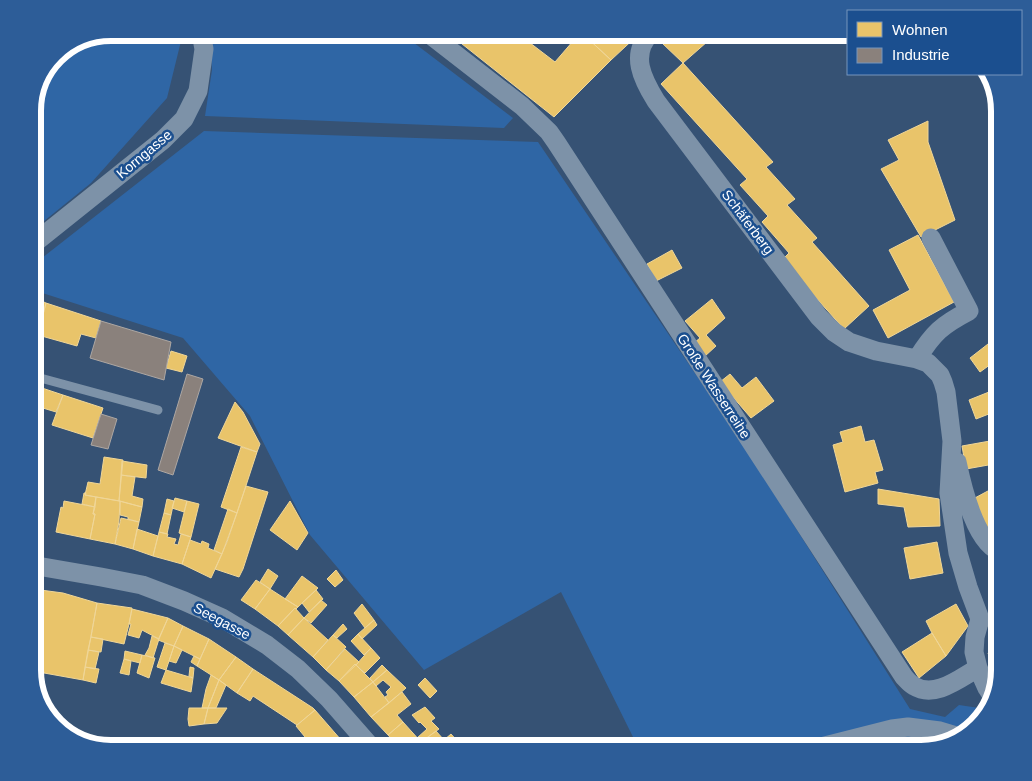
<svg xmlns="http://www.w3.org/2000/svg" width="1032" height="781" font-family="Helvetica,sans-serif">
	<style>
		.green { fill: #2f66a5 }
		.homes { fill: #e9c46a; stroke: #f0d697 }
		.industry { fill: #8a817c; stroke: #ada7a3 }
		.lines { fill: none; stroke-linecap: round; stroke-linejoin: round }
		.lane { stroke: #7d92a8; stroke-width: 9 }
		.street { stroke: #7d92a8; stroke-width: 19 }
		.labels { text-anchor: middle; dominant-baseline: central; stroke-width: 5; stroke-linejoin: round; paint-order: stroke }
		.street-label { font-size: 14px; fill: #fff; stroke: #1b4f8f }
		.rim { fill: none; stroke: #fff; stroke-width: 6 }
	</style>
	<rect width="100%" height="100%" fill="#365274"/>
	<path class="green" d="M111 33H180L181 41 167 98 91 183 33 230V106L59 52Z
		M210 33H401L513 118 504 128 205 116 212 70Z
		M204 131 538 142 739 438 910 709 945 717 959 705 986 709 983 718 955 741 921 748H636V743L561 592 424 670 310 535 250 416 183 338 33 290V265Z"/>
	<path class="homes" d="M455 33H517L555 62 580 33H582L611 60 554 117 452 36Z
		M582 33H640L611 60Z
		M673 33H715L716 34 683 63 662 43Z
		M683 63 773 162 766 167 795 199 787 205 817 238 812 242 869 306 844 329 782 260 789 253 762 222 768 216 740 185 747 179 661 84Z
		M928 121V142L955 220 921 237 881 169 899 160 888 140Z
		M918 235 954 302 888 338 873 310 910 290 889 250Z
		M672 250 682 268 656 281 647 264Z
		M33 297 46 303 39 329 33 327Z
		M712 299 725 318 706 335 716 346 704 357 694 343 700 338 685 321Z
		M46 303 101 321 96 338 81 334 77 346 38 335Z
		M997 337 999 340V379L991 364 980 372 970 358Z
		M171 351 187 356 182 372 166 368Z
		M730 374 742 388 756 377 774 401 751 418 720 382Z
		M33 385 63 395 56 412 33 405Z
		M999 388V410L976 419 969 400Z
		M63 395 103 408 93 438 52 425Z
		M235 402 243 412 260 444 257 452 218 438Z
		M861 426 865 442 874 440 883 470 875 472 878 483 845 492 833 445 843 442 840 432Z
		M990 441 994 464 966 469 962 446Z
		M241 447 257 452 237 513 221 507Z
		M104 457 123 460 119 501 85 495 88 482 100 484Z
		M122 461 147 465 146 478 121 475Z
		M121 475 135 477 132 496 143 499 142 507 119 501Z
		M999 485V536L993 540 973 499Z
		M246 486 268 492 243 569 239 577 215 569 227 542Z
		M878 489 939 499 940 526 908 527 904 507 878 504Z
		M84 493H86L85 495 96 497 95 507 82 504Z
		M96 497 120 501 119 521 115 544 90 539 95 514H93Z
		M175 498 187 501 184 512 172 508Z
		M167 499 174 501 171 515 164 513Z
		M64 501 95 507 93 514H95L90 539 56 532 61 507 63 508Z
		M120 501 142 507 139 522 128 519V517L120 515Z
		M187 501 199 504 191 537 179 533Z
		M290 501 308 533 297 550 270 530Z
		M228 509 237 513 222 554 214 550Z
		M164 513 171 515 167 534 159 532Z
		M121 518 139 522 133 549 115 544Z
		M137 529 158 536 153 556 133 549Z
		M159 532 168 534 167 537 176 539 174 544 178 545 181 534 191 537 182 564 153 556Z
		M190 540 201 544 202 541 209 544 208 548 222 554 211 578 182 564Z
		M937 542 943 573 910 579 904 548Z
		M268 569 278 576 270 589 260 582Z
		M336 570 343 580 335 587 327 579Z
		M302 576 318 588 298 607 285 599Z
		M256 580 270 589 255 609 241 600Z
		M33 589 63 593 97 603 83 680 33 671Z
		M270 589 298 607 296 609 295 608 278 626 255 609Z
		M316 590 323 599 309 612 302 603Z
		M321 600 327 605 311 623 304 618Z
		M999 601V632L986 625Z
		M97 603 132 608 129 624 124 644 91 637Z
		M362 604 374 620 365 628 354 613Z
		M956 604 968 626 946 656 932 633 926 621Z
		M295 608 304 618 288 635 278 626Z
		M132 609 168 618 159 639 142 630 139 638 128 635 131 624H129Z
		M168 618 183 626 174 646 158 640Z
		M304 618 328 640 313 657 288 635Z
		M374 620 377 625 362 639 358 634Z
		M343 624 347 629 337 638 333 635Z
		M183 626 209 639 200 659 174 646Z
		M932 633 946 656 919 678 902 652Z
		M358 634 371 648 364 655 351 641Z
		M333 635 346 647 326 670 313 657Z
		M152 636 159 639 153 658 145 655 149 648Z
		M91 637 103 639 101 652 88 650Z
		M209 639 236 657 219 680 197 666Z
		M165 643 174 646 166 670 157 667Z
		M999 644V670L998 676 988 653Z
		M174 646 182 650 176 663 169 661Z
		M371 648 380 658 365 673 356 665Z
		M345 649 359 662 339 681 326 670Z
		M88 650 99 652 95 669 85 667Z
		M125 651 142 655 140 663 124 659Z
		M142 655 155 658 149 678 137 673Z
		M194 656 200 659 197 666 191 662Z
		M236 657 253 669 237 693 219 680Z
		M124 659 131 661 129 675 120 673Z
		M355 664 373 682 354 697 339 681Z
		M382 665 387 670 373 682 370 678Z
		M85 667 99 669 96 683 83 680Z
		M190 667 194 668 193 678 189 676Z
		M253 669 313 708 315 710 297 725 253 696 250 701 237 693Z
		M166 670 193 678 191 692 161 683Z
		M387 670 406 688 389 703 385 697 388 695 386 692 391 687 383 680 376 686 373 682Z
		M211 675 219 680 208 708H202L206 689Z
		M425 678 437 691 430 698 418 685Z
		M219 680 226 685 216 708H208Z
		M373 682 389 703 371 717 354 697Z
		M402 692 411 704 397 715 403 722 388 735 371 717Z
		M425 707 435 718 431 721 439 729 421 742 417 738 427 729 420 722 419 723 412 715Z
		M189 708H208L204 724 189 726 188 719Z
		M208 708H227L217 723 204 724Z
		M315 710 348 748H314L296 726Z
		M403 722 421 742 413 748H400L388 735Z
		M436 731 444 740 451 734 460 744 455 748H431L424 740Z
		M305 737 314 748H293Z
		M424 740 431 748H413L421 742Z
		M464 741 468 745 464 748H455Z"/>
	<path class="industry" d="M101 321 171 342 164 380 90 358Z
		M187 374 203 379 173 475 158 470Z
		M101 414 117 419 108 449 91 445Z"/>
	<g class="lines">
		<path class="lane" d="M33 376 158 410"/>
		<path class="street" d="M428 33 522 106 549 132 556 142 904 677C907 680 910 684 914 686 935 699 960 678 978 668
			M651 33C629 54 643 80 656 101L819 317 834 332 849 342 876 351 917 359 928 363 940 375 943 382 946 392 952 441 949 493 958 553 968 587 980 619 975 637 974 652 978 668 987 688 991 694
			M33 244 163 140 184 119 198 91 204 49 201 33
			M917 359C933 333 942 325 969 311L931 238
			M957 462C962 486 975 542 999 551
			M33 566 43 567 101 577 142 585 184 601 222 618 267 645 298 669 329 699 372 748
			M817 748 892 729 908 727 940 731 960 737"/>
	</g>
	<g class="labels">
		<g class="street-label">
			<text transform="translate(144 154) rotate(-40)">Korngasse</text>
			<text transform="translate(748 222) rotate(53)">Schäferberg</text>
			<text transform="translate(714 386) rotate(57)">Große Wasserreihe</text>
			<text transform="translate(222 621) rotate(28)">Seegasse</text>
		</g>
	</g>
	<path d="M0 0H1032V781H0ZM111 41H921A70 70 0 0 1 991 111V670A70 70 0 0 1 921 740H111A70 70 0 0 1 41 670V111A70 70 0 0 1 111 41Z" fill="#2d5d98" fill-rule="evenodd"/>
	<path class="rim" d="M111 41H921A70 70 0 0 1 991 111V670A70 70 0 0 1 921 740H111A70 70 0 0 1 41 670V111A70 70 0 0 1 111 41Z"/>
	<rect x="847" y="10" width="175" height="65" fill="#1b4f8f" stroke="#7695bc"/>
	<rect x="857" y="22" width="25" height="15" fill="#e9c46a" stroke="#7695bc"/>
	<text x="892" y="35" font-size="15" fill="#ffffff">Wohnen</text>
	<rect x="857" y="48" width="25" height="15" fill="#8a817c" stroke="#7695bc"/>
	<text x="892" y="60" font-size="15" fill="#ffffff">Industrie</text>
</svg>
